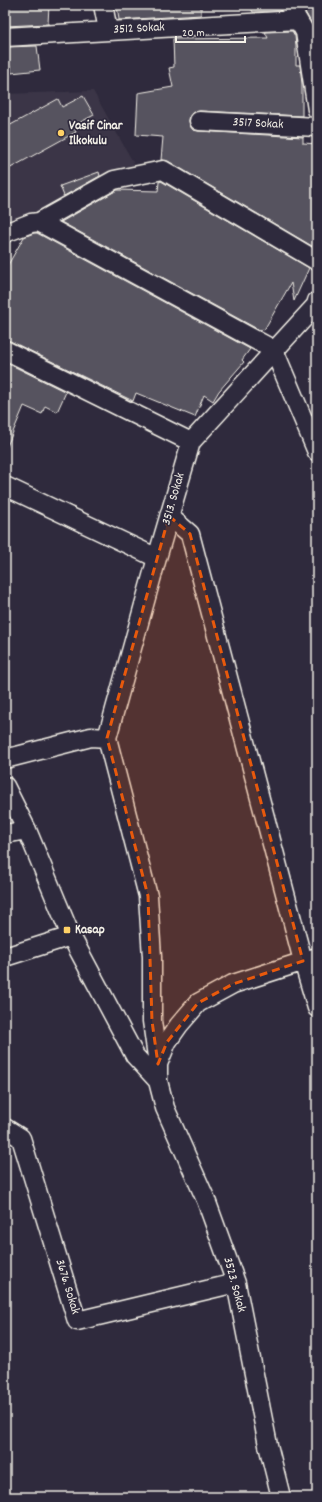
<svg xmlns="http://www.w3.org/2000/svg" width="322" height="1502" font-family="Dekko,sans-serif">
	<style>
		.built { fill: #3b3647 }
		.building { fill: #56525f; stroke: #f4f1e8 }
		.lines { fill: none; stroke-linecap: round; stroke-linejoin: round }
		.minor-casing { stroke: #f4f1e8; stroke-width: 21 }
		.minor { stroke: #2f2a3d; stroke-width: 18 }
		.marked { fill: #e8590c; fill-opacity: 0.2; stroke: #e8590c; stroke-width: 3; stroke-dasharray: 8 5; stroke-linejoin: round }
		.poi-dot { fill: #ffd166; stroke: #2f2a3d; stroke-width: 1.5 }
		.labels { text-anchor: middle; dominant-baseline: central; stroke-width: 3.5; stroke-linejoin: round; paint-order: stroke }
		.street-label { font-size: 13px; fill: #f4f1e8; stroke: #2f2a3d }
		.poi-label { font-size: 13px; font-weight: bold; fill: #f4f1e8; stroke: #2f2a3d; text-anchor: start }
	</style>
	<rect width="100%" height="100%" fill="#2f2a3d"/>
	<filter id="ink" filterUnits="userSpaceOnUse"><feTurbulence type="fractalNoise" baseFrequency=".025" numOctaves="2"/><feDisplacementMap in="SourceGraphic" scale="8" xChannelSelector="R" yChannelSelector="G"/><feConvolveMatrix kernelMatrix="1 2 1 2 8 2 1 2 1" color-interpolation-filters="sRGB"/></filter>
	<g filter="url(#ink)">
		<path class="built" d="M93 91 138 171 5 228V94Z"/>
		<path class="building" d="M10 5H49L48 24 5 26V9H10Z
			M117 5H201V15L119 20Z
			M249 5H279L280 11 253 12Z
			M301 5H317V21L312 24Z
			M292 31 295 36 296 46V65H300L302 84V116L200 111 195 112 190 115 189 121 190 126 193 130 198 131 303 137V143L317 144V249L168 161 161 160 163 137 136 135 138 93 173 87 169 68 174 67 173 39 268 38 265 32Z
			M37 46 40 70 11 73V67H5V47Z
			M83 96 94 115 73 126 76 132 5 171V128L58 99 62 107Z
			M99 172 100 176 64 196 60 186Z
			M161 181 309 268 294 301 291 283 264 330 262 329 261 331 61 222 117 190 158 191 159 182Z
			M34 233H37L250 349 242 360 244 362 219 391 213 401 204 395 195 417 136 393 133 401 10 341 5 340V270L24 237Z
			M5 362 66 392 57 412 45 406 42 414 24 406 5 451Z"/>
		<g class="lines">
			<g class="minor-casing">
				<path id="minor" d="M103 5 108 30
					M289 5 305 32 317 110
					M5 37 298 20
					M199 121 317 127
					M39 222 274 350 317 452
					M5 233 31 223 39 222 114 180 163 170 317 261
					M5 350 191 442
					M5 486 157 558
					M169 516 190 534 303 961 317 1008
					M5 759 91 737 107 738
					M5 786 27 830 71 936 135 1056 158 1081
					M5 834 27 830
					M5 957 71 936
					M158 1064 152 1021V957L148 896 107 738 157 558 191 442 316 305 317 301
					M5 1128 21 1138 77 1321 236 1283
					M281 1497 268 1445 236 1283 206 1200 165 1108 158 1081V1064L167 1042 179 1025 198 1003 233 984 317 957"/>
			</g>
			<use href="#minor" class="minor"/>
		</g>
	</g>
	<path class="marked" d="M169 516 190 534 303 961 233 984 198 1003 167 1042 158 1064 152 1021 148 896 107 738Z"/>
	<g class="poi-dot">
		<circle cx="61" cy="133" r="4"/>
		<rect x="63" y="926" width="8" height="8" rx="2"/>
	</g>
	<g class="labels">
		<g class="street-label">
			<text transform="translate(139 29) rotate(-3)">3512 Sokak</text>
			<text transform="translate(258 124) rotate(3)">3517 Sokak</text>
			<text transform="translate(174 499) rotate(-74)">3513. Sokak</text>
			<text transform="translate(234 1285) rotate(75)">3523. Sokak</text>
			<text transform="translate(67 1287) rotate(73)">3676. Sokak</text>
		</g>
		<g class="poi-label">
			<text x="69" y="126">Vasif Cinar<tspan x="69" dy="15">Ilkokulu</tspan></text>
			<text x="75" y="930">Kasap</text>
		</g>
	</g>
	<rect width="322" height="1502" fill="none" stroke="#2f2a3d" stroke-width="20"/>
	<rect x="10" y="10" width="302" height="1482" fill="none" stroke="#f4f1e8" stroke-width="1.5" filter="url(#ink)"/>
	<path d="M176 36v6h69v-6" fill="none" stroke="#f4f1e8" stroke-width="2"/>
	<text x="182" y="36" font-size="12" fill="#f4f1e8" stroke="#2f2a3d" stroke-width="3" paint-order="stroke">20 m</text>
</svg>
